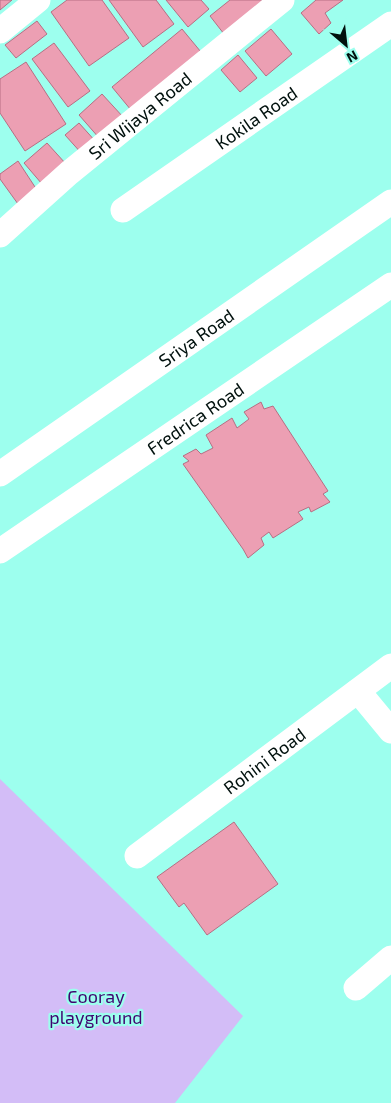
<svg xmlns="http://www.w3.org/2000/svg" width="391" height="1103" font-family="'Exo 2',sans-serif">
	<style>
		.green { fill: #d3bdf7 }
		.building { fill: #ec9fb3; stroke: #b76e83 }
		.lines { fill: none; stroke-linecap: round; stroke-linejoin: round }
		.minor { stroke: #fff; stroke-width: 25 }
		.labels { text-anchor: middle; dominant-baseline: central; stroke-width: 4.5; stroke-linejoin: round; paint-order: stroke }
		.street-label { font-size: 18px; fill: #00100d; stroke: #9dffee }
		.park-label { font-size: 18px; fill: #3f046e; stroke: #9dffee }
	</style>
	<rect width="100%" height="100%" fill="#9dffee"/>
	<path class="green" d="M0 779 243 1016 175 1103H0Z"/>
	<path class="building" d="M0 0H12L0 10Z
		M67 0H102L129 38 89 66 51 12Z
		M109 0H156L174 24 143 47Z
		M166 0H201L209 9 188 27Z
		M230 0H268L224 34 210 16Z
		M316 0H343L325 13 331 23 319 34 301 13Z
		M37 21 47 34 16 58 5 45Z
		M182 29 201 52 131 110 112 87Z
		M271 29 292 54 266 76 245 51Z
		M54 43 90 91 68 107 32 59Z
		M238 55 257 78 240 92 221 70Z
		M26 62 66 124 25 151 0 113V79Z
		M102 94 124 118 100 139 79 115Z
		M79 123 106 153 92 165 65 135Z
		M47 143 66 164 42 184 24 163Z
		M18 161 37 190 18 204 0 179V174Z
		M261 402 264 409 273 406 328 491 323 494 330 502 311 512 309 507 298 512 303 519 273 538 269 532 261 538 264 545 248 558 243 549 183 464 189 461 183 456 196 449 201 454 213 448 206 435 232 418 237 428 249 419 244 412Z
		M234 822 278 884 207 935 184 903 179 907 157 877Z"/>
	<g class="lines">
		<g class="minor">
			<path d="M0 31 38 0"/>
			<path id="s1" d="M123 210 391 24"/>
			<path id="s2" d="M0 235 69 173 282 0"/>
			<path id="s3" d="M0 474 391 202"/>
			<path id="s4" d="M0 551 391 285"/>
			<path d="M358 691 391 731"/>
			<path id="s5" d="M137 856 391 666"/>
			<path d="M356 988 391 958"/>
		</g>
	</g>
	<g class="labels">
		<g class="street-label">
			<text stroke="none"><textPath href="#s2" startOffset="184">Sri Wijaya Road</textPath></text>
			<text stroke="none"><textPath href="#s1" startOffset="162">Kokila Road</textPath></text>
			<text stroke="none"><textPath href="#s3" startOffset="239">Sriya Road</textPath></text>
			<text stroke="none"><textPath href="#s4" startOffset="236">Fredrica Road</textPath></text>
			<text stroke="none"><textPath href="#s5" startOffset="159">Rohini Road</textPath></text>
		</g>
		<g class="park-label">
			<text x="96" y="996">Cooray<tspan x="96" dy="21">playground</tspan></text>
		</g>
	</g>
	<g transform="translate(346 45) rotate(152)" stroke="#9dffee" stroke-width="4" paint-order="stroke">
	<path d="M0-4L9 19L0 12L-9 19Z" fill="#00100d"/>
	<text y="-8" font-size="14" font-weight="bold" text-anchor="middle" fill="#00100d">N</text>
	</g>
</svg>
